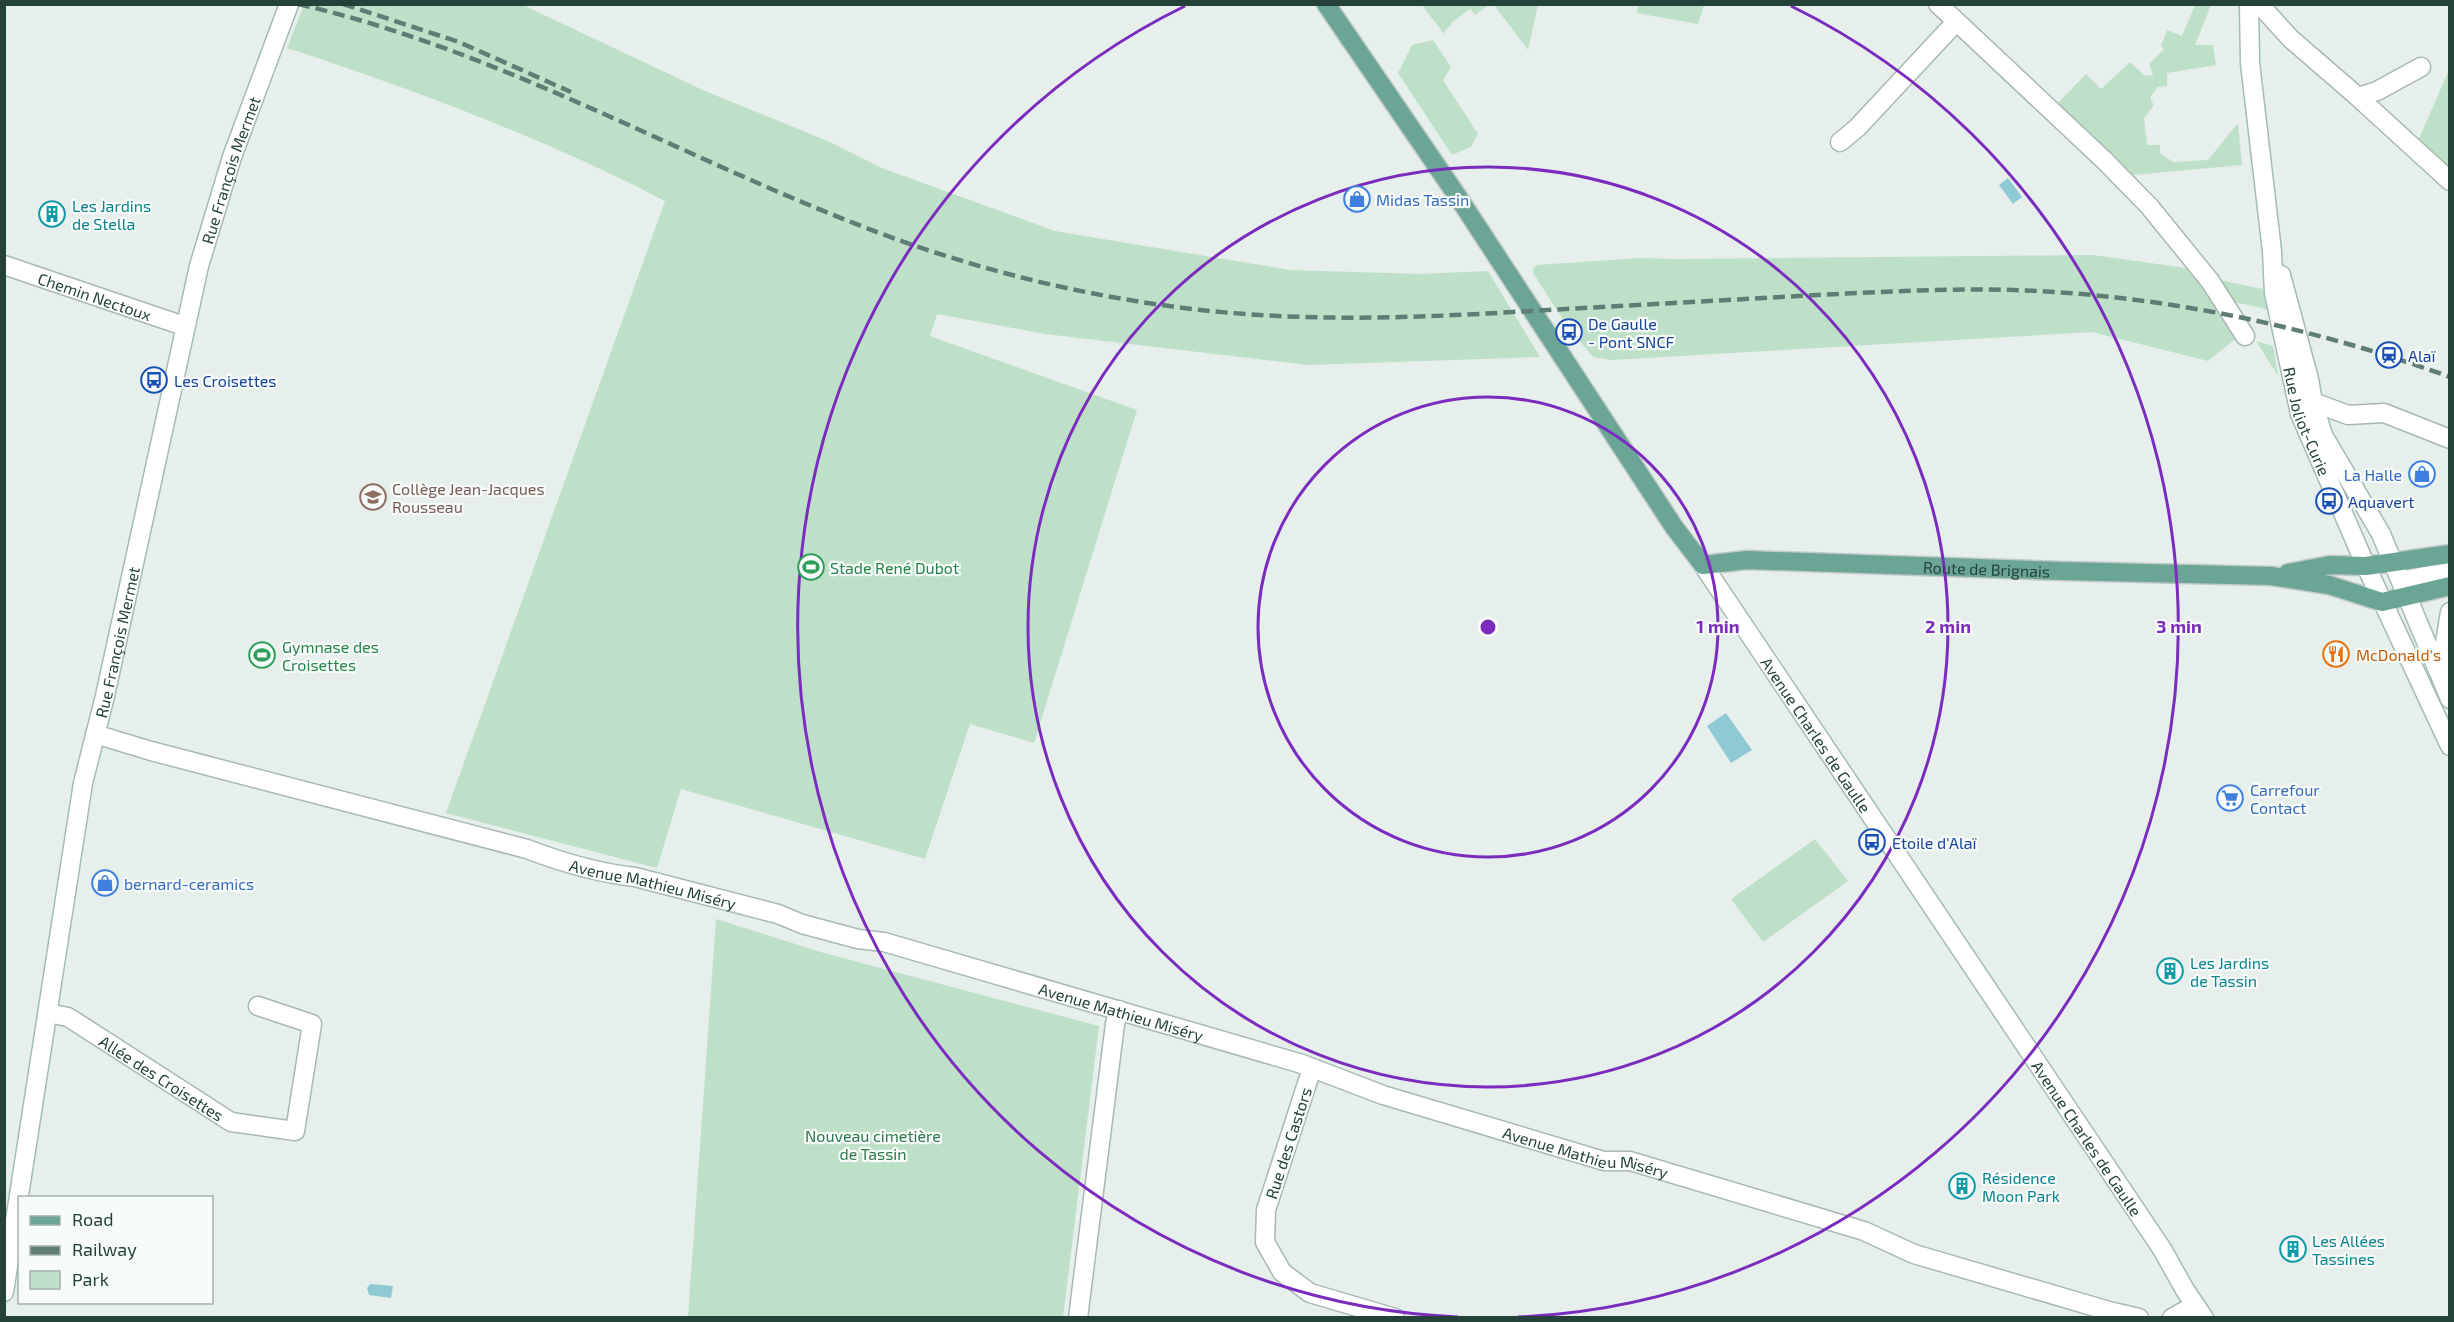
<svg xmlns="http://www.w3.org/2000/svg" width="2454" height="1322" font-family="'Exo 2',sans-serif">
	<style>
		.green { fill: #bfe0c8 }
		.water { fill: #8ec9d4 }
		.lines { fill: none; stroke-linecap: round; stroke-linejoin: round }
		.minor-casing { stroke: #a8b8b2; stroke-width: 21 }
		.secondary-casing { stroke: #a4bbb3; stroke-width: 21 }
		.primary-casing { stroke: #c2cac8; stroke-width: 21 }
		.minor { stroke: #fff; stroke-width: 18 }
		.secondary { stroke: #fff; stroke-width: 18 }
		.primary { stroke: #6aa596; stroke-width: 18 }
		.rail { stroke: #5f7d75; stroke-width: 4.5; stroke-dasharray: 12 6; stroke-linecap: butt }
		.ring { fill: none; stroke: #7b2cbf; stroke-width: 3 }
		.labels { text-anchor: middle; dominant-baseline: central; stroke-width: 4.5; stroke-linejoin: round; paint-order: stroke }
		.street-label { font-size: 16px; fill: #24423a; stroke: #f7fbf9 }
		.shop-label { font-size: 16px; fill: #366cbe; stroke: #f7fbf9; text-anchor: start }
		.culture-label { font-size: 16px; fill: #0d838f; stroke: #f7fbf9; text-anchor: start }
		.transit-label { font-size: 16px; fill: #164399; stroke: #f7fbf9; text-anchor: start }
		.education-label { font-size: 16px; fill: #785e54; stroke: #f7fbf9; text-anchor: start }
		.leisure-label { font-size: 16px; fill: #27864d; stroke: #f7fbf9; text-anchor: start }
		.food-label { font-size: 16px; fill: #c56008; stroke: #f7fbf9; text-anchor: start }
		.park-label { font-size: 16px; fill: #2d7a4b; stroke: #f7fbf9 }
		.centre { fill: #7b2cbf; stroke: #f7fbf9; stroke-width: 3 }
		.ring-label { font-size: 18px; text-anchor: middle; font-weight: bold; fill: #7b2cbf; stroke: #f7fbf9; stroke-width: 4.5; stroke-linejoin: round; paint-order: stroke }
	</style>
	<rect width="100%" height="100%" fill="#e6efeb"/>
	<path class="green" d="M1639 4H1704V5L1698 24 1636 13Z
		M304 5H523L705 91 830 142 882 168 1055 231 1290 270 1420 274 1488 271 1540 357 1309 365 1045 334 937 314 930 336 1137 410 1034 743 970 724 925 859 681 789 657 868 446 813 665 201C545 139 416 90 287 48Z
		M1422 5H1489L1475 15 1470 9 1451 23 1452 25 1445 30 1444 34Z
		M1494 5H1538L1528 50Z
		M2195 5H2211L2195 45H2213L2216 65 2167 73V86L2158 87 2151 96V100L2154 105 2144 118 2147 145H2160V153L2173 162 2208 160 2238 123 2242 165 2133 175 2056 105 2086 74 2101 89 2130 62 2145 76 2153 75 2149 64 2164 49 2161 46 2167 30 2182 36Z
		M1433 40 1451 67 1443 80 1478 134 1471 147 1452 155 1398 73 1412 45Z
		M2449 70V172L2417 143Z
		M2093 255 2186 268 2210 296 2238 337 2208 361 2092 332 1611 360 1593 357 1566 324 1533 273V269L1537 265 1639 258 1679 259Z
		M2219 280 2263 289 2267 309 2234 302Z
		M2256 341 2273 346 2278 376Z
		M1815 839 1848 881 1763 942 1731 899Z
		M716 919 824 953 1099 1026 1063 1317H688Z"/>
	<path class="water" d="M2008 178 2022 197 2013 204 1999 185Z
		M1726 713 1752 750 1731 763 1707 726Z
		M370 1284 393 1286 391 1298 369 1295 367 1288Z"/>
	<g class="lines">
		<g class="minor-casing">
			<g id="minor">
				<path d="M1938 4 2104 160 2149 206 2210 281 2245 336"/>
				<path d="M2259 4 2291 39 2358 97 2450 181"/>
				<path d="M2358 97 2377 91 2421 67"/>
				<path d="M1840 142 1857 128 1956 22"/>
				<path id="s1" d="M4 265 184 326"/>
				<path d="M2313 402 2348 415 2384 413 2450 439"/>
				<path id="s2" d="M95 734 151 751 527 849C561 862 598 873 635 877L778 914 802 924 858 939 884 942 1302 1064 1383 1095 1604 1161H1630L1864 1231 1914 1254 2109 1311 2139 1318"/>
				<path id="s3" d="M48 1013 68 1017 231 1122 295 1131 312 1024 258 1006"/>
				<path d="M1312 1068 1266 1210 1265 1242 1282 1272 1310 1293 1395 1318"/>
				<path d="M1078 1318 1115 1024 1119 1010"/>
				<path d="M2172 1318 2195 1305"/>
			</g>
		</g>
		<g class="secondary-casing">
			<g id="secondary">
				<path id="s4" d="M2249 4 2250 63 2272 251 2274 293 2300 414 2366 566 2450 746"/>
				<path d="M2281 275 2309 379 2313 402 2323 435 2381 534 2450 699"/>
				<path id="s5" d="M1703 565 2162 1249 2185 1290 2204 1318"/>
				<path d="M2401 581 2450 571"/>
				<path d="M2450 612 2445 643 2450 661"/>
				<path id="s6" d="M4 1292 83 783 105 696 199 266 232 157 289 4"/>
			</g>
		</g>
		<g class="primary-casing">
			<g id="primary">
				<path id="s7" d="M1326 4 1458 197 1674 527 1703 565 1747 560 2063 571 2271 576 2329 585 2382 602 2450 586"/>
				<path d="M2288 573 2330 565 2366 566 2450 554"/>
			</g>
		</g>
		<use href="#minor" class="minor"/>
		<use href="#secondary" class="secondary"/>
		<use href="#primary" class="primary"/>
		<path class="rail" d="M298 4C490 48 664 148 846 220 950 262 1058 291 1169 306 1283 322 1398 319 1513 312 1602 307 1691 302 1780 297 1858 293 1936 288 2014 290 2163 295 2309 326 2450 377
			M343 4 459 42 571 92"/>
	</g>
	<g class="ring">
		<circle cx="1488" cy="627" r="230"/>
		<circle cx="1488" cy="627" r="460"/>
		<path d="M1458 1317A691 691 0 0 1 1185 6M1791 6A691 691 0 0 1 1518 1317"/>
	</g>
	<defs>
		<g id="shop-ring" transform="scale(1.35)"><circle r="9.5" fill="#f7fbf9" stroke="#3f7fe0" stroke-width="1.5"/><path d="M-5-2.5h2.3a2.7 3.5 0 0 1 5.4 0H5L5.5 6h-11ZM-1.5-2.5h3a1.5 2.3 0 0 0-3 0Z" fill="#3f7fe0"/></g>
		<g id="building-ring" transform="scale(1.35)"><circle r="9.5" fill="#f7fbf9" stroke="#0f9aa8" stroke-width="1.5"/><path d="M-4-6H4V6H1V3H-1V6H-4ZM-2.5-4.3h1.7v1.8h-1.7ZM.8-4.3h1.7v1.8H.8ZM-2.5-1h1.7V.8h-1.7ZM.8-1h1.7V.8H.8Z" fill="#0f9aa8"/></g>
		<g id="bus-ring" transform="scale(1.35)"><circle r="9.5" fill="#f7fbf9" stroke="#1a4fb4" stroke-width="1.5"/><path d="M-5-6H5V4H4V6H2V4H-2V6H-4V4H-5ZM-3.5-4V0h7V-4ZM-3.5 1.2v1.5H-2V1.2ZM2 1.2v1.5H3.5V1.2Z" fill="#1a4fb4"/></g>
		<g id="station-ring" transform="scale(1.35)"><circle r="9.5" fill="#f7fbf9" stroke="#1a4fb4" stroke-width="1.5"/><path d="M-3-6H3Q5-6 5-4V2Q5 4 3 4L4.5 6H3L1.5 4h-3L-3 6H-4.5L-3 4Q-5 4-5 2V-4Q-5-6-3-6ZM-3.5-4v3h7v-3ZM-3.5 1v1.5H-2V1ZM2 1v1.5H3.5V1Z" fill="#1a4fb4"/></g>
		<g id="school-ring" transform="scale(1.35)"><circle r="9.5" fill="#f7fbf9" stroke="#8d6e63" stroke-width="1.5"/><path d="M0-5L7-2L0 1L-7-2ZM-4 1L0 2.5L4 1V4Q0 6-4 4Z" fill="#8d6e63"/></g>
		<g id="stadium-ring" transform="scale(1.35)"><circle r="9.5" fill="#f7fbf9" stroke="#2e9e5b" stroke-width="1.5"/><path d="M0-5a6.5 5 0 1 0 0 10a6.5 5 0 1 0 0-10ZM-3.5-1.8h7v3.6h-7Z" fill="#2e9e5b"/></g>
		<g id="restaurant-ring" transform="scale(1.35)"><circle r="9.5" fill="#f7fbf9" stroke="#e8710a" stroke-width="1.5"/><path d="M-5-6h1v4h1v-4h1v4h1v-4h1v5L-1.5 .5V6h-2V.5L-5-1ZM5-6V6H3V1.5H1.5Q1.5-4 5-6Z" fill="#e8710a"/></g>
		<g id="supermarket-ring" transform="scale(1.35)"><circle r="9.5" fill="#f7fbf9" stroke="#3f7fe0" stroke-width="1.5"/><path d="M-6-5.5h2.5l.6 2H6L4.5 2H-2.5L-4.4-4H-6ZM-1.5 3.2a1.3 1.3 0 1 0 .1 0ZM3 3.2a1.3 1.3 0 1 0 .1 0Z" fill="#3f7fe0"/></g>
	</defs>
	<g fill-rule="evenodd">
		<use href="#shop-ring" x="1357" y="199"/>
		<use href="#building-ring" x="52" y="214"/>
		<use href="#bus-ring" x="1569" y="332"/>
		<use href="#station-ring" x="2389" y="355"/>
		<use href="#bus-ring" x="154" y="380"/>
		<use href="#shop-ring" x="2422" y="474"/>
		<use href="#school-ring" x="373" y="497"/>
		<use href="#bus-ring" x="2329" y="501"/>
		<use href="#stadium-ring" x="811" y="567"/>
		<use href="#restaurant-ring" x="2336" y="654"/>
		<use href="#stadium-ring" x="262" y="655"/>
		<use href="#supermarket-ring" x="2230" y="798"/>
		<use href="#bus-ring" x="1872" y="842"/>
		<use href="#shop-ring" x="105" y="883"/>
		<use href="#building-ring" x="2170" y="971"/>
		<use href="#building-ring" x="1962" y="1186"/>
		<use href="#building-ring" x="2293" y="1249"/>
	</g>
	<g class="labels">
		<g class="street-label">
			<text stroke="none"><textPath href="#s6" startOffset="1146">Rue François Mermet</textPath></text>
			<text stroke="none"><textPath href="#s1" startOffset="96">Chemin Nectoux</textPath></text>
			<text stroke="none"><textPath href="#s4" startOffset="423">Rue Joliot-Curie</textPath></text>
			<text stroke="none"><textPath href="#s7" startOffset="960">Route de Brignais</textPath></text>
			<text stroke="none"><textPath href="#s6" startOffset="660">Rue François Mermet</textPath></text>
			<text stroke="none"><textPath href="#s5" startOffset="204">Avenue Charles de Gaulle</textPath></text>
			<text stroke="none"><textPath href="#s2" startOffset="578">Avenue Mathieu Miséry</textPath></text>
			<text stroke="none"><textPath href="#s2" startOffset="1064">Avenue Mathieu Miséry</textPath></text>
			<text stroke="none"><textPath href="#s3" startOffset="132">Allée des Croisettes</textPath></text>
			<text stroke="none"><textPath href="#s5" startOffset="690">Avenue Charles de Gaulle</textPath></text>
			<text transform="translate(1288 1143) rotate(-72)">Rue des Castors</text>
			<text stroke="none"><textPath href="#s2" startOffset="1550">Avenue Mathieu Miséry</textPath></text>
		</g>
		<g class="shop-label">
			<text x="1376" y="199">Midas Tassin</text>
			<text x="2402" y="474" text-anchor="end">La Halle</text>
			<text x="2250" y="789">Carrefour<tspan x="2250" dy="18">Contact</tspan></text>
			<text x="124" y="883">bernard-ceramics</text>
		</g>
		<g class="culture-label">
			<text x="72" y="205">Les Jardins<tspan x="72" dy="18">de Stella</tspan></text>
			<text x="2190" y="962">Les Jardins<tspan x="2190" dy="18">de Tassin</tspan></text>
			<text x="1982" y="1177">Résidence<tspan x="1982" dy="18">Moon Park</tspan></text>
			<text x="2312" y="1240">Les Allées<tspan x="2312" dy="18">Tassines</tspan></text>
		</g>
		<g class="transit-label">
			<text x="1588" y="323">De Gaulle<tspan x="1588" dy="18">- Pont SNCF</tspan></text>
			<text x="2408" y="355">Alaï</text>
			<text x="174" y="380">Les Croisettes</text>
			<text x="2348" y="501">Aquavert</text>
			<text x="1892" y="842">Etoile d'Alaï</text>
		</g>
		<g class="education-label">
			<text x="392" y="488">Collège Jean-Jacques<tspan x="392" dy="18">Rousseau</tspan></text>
		</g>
		<g class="leisure-label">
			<text x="830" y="567">Stade René Dubot</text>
			<text x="282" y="646">Gymnase des<tspan x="282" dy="18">Croisettes</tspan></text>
		</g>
		<g class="food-label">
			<text x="2356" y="654">McDonald's</text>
		</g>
		<g class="park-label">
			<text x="873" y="1135">Nouveau cimetière<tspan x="873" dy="18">de Tassin</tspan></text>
		</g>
	</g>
	<circle cx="1488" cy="627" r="9" class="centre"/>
	<g class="ring-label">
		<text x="1718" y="633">1 min</text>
		<text x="1948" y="633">2 min</text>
		<text x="2179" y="633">3 min</text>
	</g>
	<rect width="2454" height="1322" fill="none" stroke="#24423a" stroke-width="12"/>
	<rect x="18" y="1196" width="195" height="108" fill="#f7fbf9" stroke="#a3b1ad" stroke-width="1.5"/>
	<rect x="30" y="1216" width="30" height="9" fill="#6aa596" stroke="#a3b1ad" stroke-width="1.5"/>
	<text x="72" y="1226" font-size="18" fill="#24423a">Road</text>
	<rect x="30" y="1246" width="30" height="9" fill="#5f7d75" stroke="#a3b1ad" stroke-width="1.5"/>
	<text x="72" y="1256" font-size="18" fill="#24423a">Railway</text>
	<rect x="30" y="1271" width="30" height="18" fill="#bfe0c8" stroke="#a3b1ad" stroke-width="1.5"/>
	<text x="72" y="1286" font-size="18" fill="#24423a">Park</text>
</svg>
